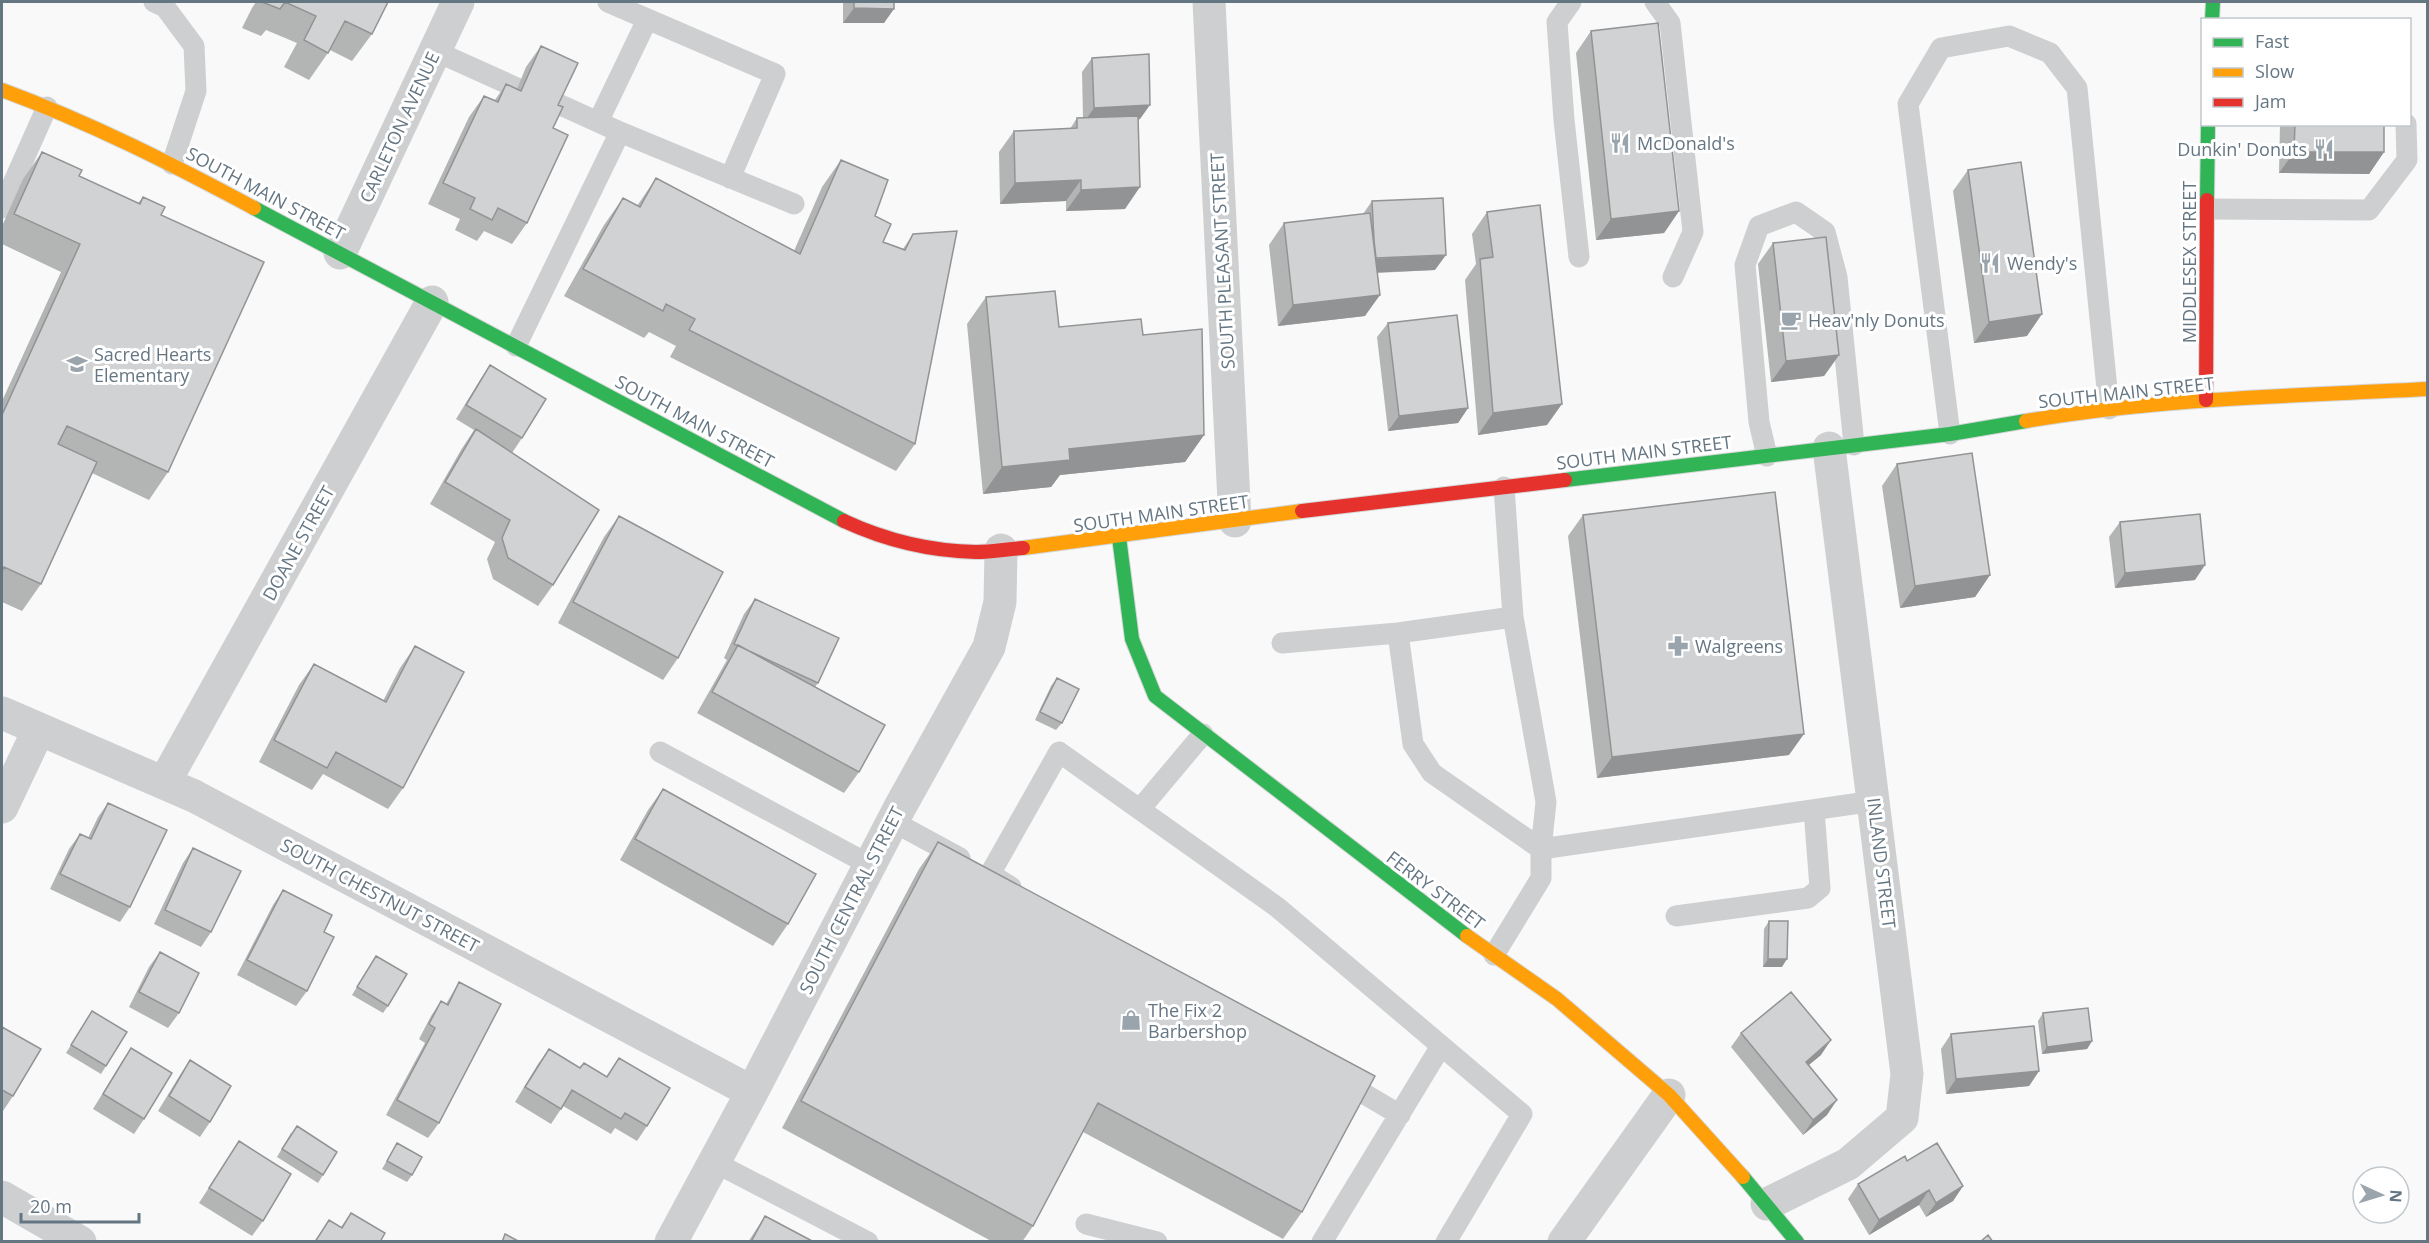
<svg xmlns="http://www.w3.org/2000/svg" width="2429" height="1243" font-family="'Open Sans',sans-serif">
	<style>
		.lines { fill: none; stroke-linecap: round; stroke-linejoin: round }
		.fast-casing { stroke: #d5d6d7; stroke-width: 16 }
		.slow-casing { stroke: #d5d6d7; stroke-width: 16 }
		.jam-casing { stroke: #d5d6d7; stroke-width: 16 }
		.lane { stroke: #cecfd0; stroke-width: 21 }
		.street { stroke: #cecfd0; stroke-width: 33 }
		.fast { stroke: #30b455; stroke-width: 14 }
		.slow { stroke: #ff9f0a; stroke-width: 14 }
		.jam { stroke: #e5322d; stroke-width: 14 }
		.wall { fill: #b3b5b5 }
		.shaded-wall { fill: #929394 }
		.building { fill: #d0d2d3; stroke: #929394; stroke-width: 1.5 }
		.labels { text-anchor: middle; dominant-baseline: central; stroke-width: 6; stroke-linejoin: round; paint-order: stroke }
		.street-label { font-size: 18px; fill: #657683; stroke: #fff }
		.poi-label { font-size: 18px; fill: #657683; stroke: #fff; text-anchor: start }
	</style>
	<rect width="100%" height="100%" fill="#f9f9f9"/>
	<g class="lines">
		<g class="fast-casing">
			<path id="fast" d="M2212 20 2213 2
				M2207 200 2208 124
				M254 208 844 521
				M1565 480 1950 434 2026 421
				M1119 537 1132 639 1155 696 1467 936
				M1743 1177 1797 1242"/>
		</g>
		<g class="slow-casing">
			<path id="slow" d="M2 90C89 122 172 164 254 208
				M2026 421C2159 398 2294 396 2428 389
				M1023 548 1302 511
				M1467 936 1557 999 1669 1095 1743 1177"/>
		</g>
		<g class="jam-casing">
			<path id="jam" d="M2206 400 2207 200
				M1302 511 1565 480
				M844 521C885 540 930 551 976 552 992 552 1008 549 1023 548"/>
		</g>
		<path class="lane" d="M154 2 165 7 194 46 196 91 172 164
			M608 2 775 74 730 178
			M1571 2 1557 22 1564 120 1579 257
			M1655 2 1670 23 1693 232 1673 277
			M435 51 517 88
			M598 122 647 20
			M620 132 794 204
			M2 208 47 107
			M2208 209 2369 210 2407 160 2406 124
			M516 346 620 132 554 102
			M1950 434 1908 104 1941 48 2009 36 2050 53 2077 88 2109 409
			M1767 456 1759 422 1745 265 1759 226 1796 212 1825 232 1837 277 1854 445
			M1504 487 1513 617 1398 633 1413 744 1432 773 1541 849 1546 802 1513 617
			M1282 643 1398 633
			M660 752 870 865
			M1140 809 1203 734
			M892 821 960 858
			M1011 887 990 874 1059 752 1277 907 1522 1114 1446 1242
			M1676 916 1808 898 1820 888 1814 810
			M1494 955 1541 878V849L1874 801
			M1341 1080 1400 1115
			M714 1162 868 1242
			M1086 1224 1157 1242
			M1322 1242 1441 1046"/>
		<path class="street" d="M1209 2 1235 521
			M340 253 458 2
			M2 713 194 796 752 1092
			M164 783 432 302
			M2 807 39 729
			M2 1197 80 1242
			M1767 1204 1848 1164 1902 1118 1907 1074 1829 448
			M671 1242 752 1092 900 807 989 647 1000 602 1001 550
			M1564 1242 1669 1095"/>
		<use href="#fast" class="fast"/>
		<use href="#slow" class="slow"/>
		<use href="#jam" class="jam"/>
	</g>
	<path class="wall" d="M256 2H388L372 34 352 61 330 50 309 80 284 67 297 43 266 30 261 36 242 28 252 8Z
		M843 2H894L884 23H843Z
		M1591 31 1679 211 1664 233 1596 240 1576 53Z
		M541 46 558 105 553 128 527 223 512 244 484 231 477 241 455 230 460 219 428 204 469 117 484 96 495 100 506 84 517 89 526 67Z
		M1092 58 1140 119 1138 120 1125 209 1066 211V201L1000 204 999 152 1014 131 1070 129 1077 118H1083L1082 72Z
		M2280 124H2384V152L2369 174 2279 173Z
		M42 152 79 176 138 203 143 197 161 215 168 472 149 500 92 473 41 584 22 611 2 602V401L61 272 2 244V226L23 179Z
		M841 160 875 216 883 242 903 249 913 234 915 444 896 471 670 357 676 346 649 332 644 338 564 296 604 225 623 198 637 206 656 178 794 251 822 187Z
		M1968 170 2027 336 1974 343 1953 191Z
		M1372 201 1435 270 1377 273 1365 316 1278 326 1269 245 1284 223 1363 214Z
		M1487 212 1547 425 1478 435 1465 280 1476 264 1472 234Z
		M1773 243 1839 355 1824 376 1771 382 1758 264Z
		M986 297 1059 327 1143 335 1204 435 1185 462 1060 475 1051 487 983 494 967 324Z
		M1388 323 1468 408 1458 423 1388 431 1377 337Z
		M490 365 522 438 512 453 553 585 538 606 493 579 487 559 495 542 430 504 461 450 474 430 456 419 480 380Z
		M1897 464 1990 575 1975 597 1900 608 1882 486Z
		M1583 515 1789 755 1597 778 1568 536Z
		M619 516 678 658 663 680 558 623 604 537Z
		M2120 522 2195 580 2115 588 2109 537Z
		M755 599 818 683 815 687 859 772 844 793 697 713 723 667 727 660 724 658 744 614Z
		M415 646 403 788 388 809 323 774 312 790 259 762 299 685 314 664 383 701 400 668Z
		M1057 678 1062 723 1056 730 1035 720 1051 686Z
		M663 789 788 924 773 946 620 860 648 810Z
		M108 803 130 907 120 922 50 889 69 849 80 834 88 838 98 817Z
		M938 842 1302 1212 1283 1239 1083 1132 1033 1226 1022 1242H993L782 1128 919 869Z
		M193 848 211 932 201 947 154 924 183 863Z
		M283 890 324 932 307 991 296 1006 237 975 273 905Z
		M1769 921 1782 967H1763L1764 929Z
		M160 952 179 1013 168 1028 129 1007 149 967Z
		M376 956 388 1006 383 1013 352 995Z
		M459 982 439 1123 428 1138 386 1115 425 1043 419 1039 431 1016 441 1001 446 1004Z
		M92 1011 106 1066 101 1074 66 1053Z
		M2043 1013 2092 1041 2087 1049 2042 1054 2038 1021Z
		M2 1027 13 1096 3 1111H2Z
		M1741 1033 1821 1055 1809 1065 1827 1115 1803 1135 1731 1047Z
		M1951 1034 2039 1071 2029 1086 1946 1094 1941 1049Z
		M131 1048 144 1119 134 1134 93 1109 121 1063Z
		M549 1049 580 1068 584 1063 606 1077 619 1058 647 1126 637 1141 615 1128 611 1134 563 1106 551 1124 515 1102 538 1064Z
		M190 1060 210 1122 200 1137 158 1111 180 1075Z
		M291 1133 323 1175 318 1183 277 1157Z
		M239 1141 263 1221 252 1236 199 1203Z
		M397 1143 412 1175 407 1182 382 1169Z
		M1907 1161 1963 1186 1953 1201 1926 1217 1919 1205 1869 1235 1848 1199 1858 1184Z
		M351 1213 380 1242H314L329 1220 341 1227Z
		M765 1216 814 1242H748Z"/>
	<path class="shaded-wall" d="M854 8 894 9 884 23H843Z
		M1150 105 1140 119 1084 122 1094 108Z
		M2294 152H2384L2369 174 2279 173Z
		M1081 180 1066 201 1000 204 1015 183Z
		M1140 187 1125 209 1066 211 1081 190Z
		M1679 211 1664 233 1596 240 1611 219Z
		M1446 255 1435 270 1364 273 1374 259Z
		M1380 295 1365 316 1278 326 1293 305Z
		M2042 314 2027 336 1974 343 1989 322Z
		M1839 355 1824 376 1771 382 1786 361Z
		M1562 404 1547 425 1478 435 1493 413Z
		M1468 408 1458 423 1388 431 1399 416Z
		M1204 435 1185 462 1060 475 1051 487 983 494 1002 467 1069 449Z
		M2205 565 2195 580 2115 588 2125 573Z
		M1990 575 1975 597 1900 608 1915 586Z
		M1804 734 1789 755 1597 778 1612 757Z
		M1768 959H1787L1782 967H1763Z
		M1831 1040 1821 1055 1795 1076 1806 1062Z
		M2092 1041 2087 1049 2042 1054 2047 1047Z
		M2039 1071 2029 1086 1946 1094 1956 1079Z
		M1837 1100 1827 1115 1803 1135 1813 1120Z
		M1963 1186 1953 1201 1926 1217 1936 1203Z
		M1929 1190 1919 1205 1869 1235 1879 1220Z"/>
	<path class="building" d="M262 2H388L372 34 345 21 328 53 304 40 316 16 285 2 280 9Z
		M854 2H894V9L854 8Z
		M1658 23 1679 211 1611 219 1591 31Z
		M541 46 578 63 558 105 563 107 553 128 568 135 527 223 498 208 492 220 470 209 475 198 443 183 484 96 498 102 506 84 521 91Z
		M1149 54 1150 105 1094 108 1092 58Z
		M1138 116 1140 187 1081 190V180L1015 183 1014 131 1077 128V118Z
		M2295 124H2384V152H2294Z
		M42 152 82 170 79 176 140 204 143 197 165 207 161 215 264 262 168 472 67 426 58 444 97 462 41 584 4 567 2 572V415L80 244 14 214Z
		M841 160 888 180 875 216 891 224 883 242 905 250 913 234 957 231 915 444 689 330 695 319 666 304 663 311 583 269 623 198 640 207 656 178 800 254Z
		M2021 162 2042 314 1989 322 1968 170Z
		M1443 198 1446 255 1376 258 1374 240 1372 201Z
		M1540 205 1562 404 1493 413 1480 259 1493 257 1487 212Z
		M1370 213 1380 295 1293 305 1284 223Z
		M1826 237 1839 355 1786 361 1773 243Z
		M1055 291 1059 327 1141 319 1143 335 1202 329 1204 435 1069 449 1070 460 1002 467 986 297Z
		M1457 315 1468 408 1399 416 1388 323Z
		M490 365 546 399 522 438 466 405Z
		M476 429 599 510 553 585 508 558 502 538 510 520 445 482Z
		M1972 453 1990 575 1915 586 1897 464Z
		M1775 492 1804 734 1612 757 1583 515Z
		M2200 514 2205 565 2125 573 2120 522Z
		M619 516 723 572 678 658 573 602Z
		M755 599 839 638 818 683 734 644Z
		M738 645 885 725 859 772 712 692Z
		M415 646 464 672 403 788 336 752 327 768 274 740 314 664 386 702Z
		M1057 678 1079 689 1062 723 1040 712Z
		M663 789 816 874 788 924 635 839Z
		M108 803 167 830 130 907 60 874 80 834 91 839Z
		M938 842 1375 1076 1302 1212 1098 1103 1033 1226 801 1101Z
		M193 848 241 871 211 932 165 910Z
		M283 890 332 915 324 932 334 937 307 991 247 960Z
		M1769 921H1788L1787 959H1768Z
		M160 952 199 973 179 1013 139 992Z
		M376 956 407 974 388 1006 357 987Z
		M459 982 501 1004 439 1123 397 1100 435 1028 429 1024 441 1001 448 1005Z
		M1791 992 1831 1040 1806 1062 1837 1100 1813 1120 1741 1033Z
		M2088 1008 2092 1041 2047 1047 2043 1013Z
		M92 1011 127 1032 106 1066 71 1045Z
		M2034 1026 2039 1071 1956 1079 1951 1034Z
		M2 1027 41 1049 13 1096 2 1090Z
		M131 1048 172 1073 144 1119 103 1094Z
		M549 1049 580 1068 584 1063 607 1077 619 1058 670 1088 647 1126 625 1113 621 1119 572 1090 561 1109 525 1087Z
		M190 1060 231 1086 210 1122 169 1096Z
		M297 1126 337 1152 323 1175 282 1149Z
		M239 1141 291 1174 263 1221 209 1188Z
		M397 1143 422 1157 412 1175 387 1161Z
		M1937 1143 1963 1186 1936 1203 1929 1190 1879 1220 1858 1184 1905 1156 1907 1161Z
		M351 1213 385 1233 380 1242H315L329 1220 342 1228Z
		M765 1216 814 1242H751Z
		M505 1234 520 1242H502Z
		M1988 1235 1993 1242H1980Z"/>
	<defs>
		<g id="restaurant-bare" transform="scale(1.62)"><path d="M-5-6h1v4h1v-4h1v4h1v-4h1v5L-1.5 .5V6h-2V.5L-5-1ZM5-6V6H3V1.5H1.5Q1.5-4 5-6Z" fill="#99a4ac" stroke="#fff" stroke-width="2.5" paint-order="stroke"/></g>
		<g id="cafe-bare" transform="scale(1.62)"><path d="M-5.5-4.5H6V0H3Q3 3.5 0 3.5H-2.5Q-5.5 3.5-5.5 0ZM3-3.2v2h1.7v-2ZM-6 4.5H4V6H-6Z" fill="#99a4ac" stroke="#fff" stroke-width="2.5" paint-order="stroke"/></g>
		<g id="school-bare" transform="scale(1.62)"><path d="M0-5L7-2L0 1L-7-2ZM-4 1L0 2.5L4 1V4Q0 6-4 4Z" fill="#99a4ac" stroke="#fff" stroke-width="2.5" paint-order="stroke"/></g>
		<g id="pharmacy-bare" transform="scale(1.62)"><path d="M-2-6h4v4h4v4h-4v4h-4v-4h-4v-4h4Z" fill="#99a4ac" stroke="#fff" stroke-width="2.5" paint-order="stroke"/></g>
		<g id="shop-bare" transform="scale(1.62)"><path d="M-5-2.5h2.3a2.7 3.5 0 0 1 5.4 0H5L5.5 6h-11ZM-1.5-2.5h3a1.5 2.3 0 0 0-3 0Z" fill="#99a4ac" stroke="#fff" stroke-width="2.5" paint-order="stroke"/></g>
	</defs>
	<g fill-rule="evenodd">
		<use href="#restaurant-bare" x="1620" y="143"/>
		<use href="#restaurant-bare" x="2324" y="149"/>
		<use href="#restaurant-bare" x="1990" y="263"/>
		<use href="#cafe-bare" x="1791" y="320"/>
		<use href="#school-bare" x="77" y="364"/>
		<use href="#pharmacy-bare" x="1678" y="646"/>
		<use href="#shop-bare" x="1131" y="1020"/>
	</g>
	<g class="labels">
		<g class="street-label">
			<text transform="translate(399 127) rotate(-65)">CARLETON AVENUE</text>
			<text transform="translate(266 193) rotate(28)">SOUTH MAIN STREET</text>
			<text transform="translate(1222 261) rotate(-93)">SOUTH PLEASANT STREET</text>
			<text transform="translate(2189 262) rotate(-90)">MIDDLESEX STREET</text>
			<text transform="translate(2126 392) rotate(-6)">SOUTH MAIN STREET</text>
			<text transform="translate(695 421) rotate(28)">SOUTH MAIN STREET</text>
			<text transform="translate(1644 452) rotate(-7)">SOUTH MAIN STREET</text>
			<text transform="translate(1161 513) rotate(-8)">SOUTH MAIN STREET</text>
			<text transform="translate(298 543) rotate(-61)">DOANE STREET</text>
			<text transform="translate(1882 863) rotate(83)">INLAND STREET</text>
			<text transform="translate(1436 890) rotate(37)">FERRY STREET</text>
			<text transform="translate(380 895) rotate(28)">SOUTH CHESTNUT STREET</text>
			<text transform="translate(851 900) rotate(-63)">SOUTH CENTRAL STREET</text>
		</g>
		<g class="poi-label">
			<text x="1637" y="143">McDonald's</text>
			<text x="2307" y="149" text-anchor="end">Dunkin' Donuts</text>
			<text x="2007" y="263">Wendy's</text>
			<text x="1808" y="320">Heav'nly Donuts</text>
			<text x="94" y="354">Sacred Hearts<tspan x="94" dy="21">Elementary</tspan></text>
			<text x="1695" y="646">Walgreens</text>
			<text x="1148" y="1010">The Fix 2<tspan x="1148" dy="21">Barbershop</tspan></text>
		</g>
	</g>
	<rect width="2429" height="1243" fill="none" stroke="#657683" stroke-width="6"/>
	<rect x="2201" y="18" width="210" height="108" fill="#ffffff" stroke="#c1c8cd" stroke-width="1.5"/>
	<rect x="2213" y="38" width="30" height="9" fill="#30b455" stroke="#c1c8cd" stroke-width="1.5"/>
	<text x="2255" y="48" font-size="18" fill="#657683">Fast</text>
	<rect x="2213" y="68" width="30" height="9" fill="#ff9f0a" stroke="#c1c8cd" stroke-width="1.5"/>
	<text x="2255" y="78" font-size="18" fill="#657683">Slow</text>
	<rect x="2213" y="98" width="30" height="9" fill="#e5322d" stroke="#c1c8cd" stroke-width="1.5"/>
	<text x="2255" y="108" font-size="18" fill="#657683">Jam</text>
	<g transform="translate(2381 1195) rotate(94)"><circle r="28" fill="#ffffff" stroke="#c1c8cd" stroke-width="1.5"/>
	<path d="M0-4.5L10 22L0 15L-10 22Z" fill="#99a4ac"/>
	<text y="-9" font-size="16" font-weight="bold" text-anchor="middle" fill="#657683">N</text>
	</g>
	<path d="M21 1213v9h118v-9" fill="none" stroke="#657683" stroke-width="3"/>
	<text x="30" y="1213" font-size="18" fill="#657683" stroke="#ffffff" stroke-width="4.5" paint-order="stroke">20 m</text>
</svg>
